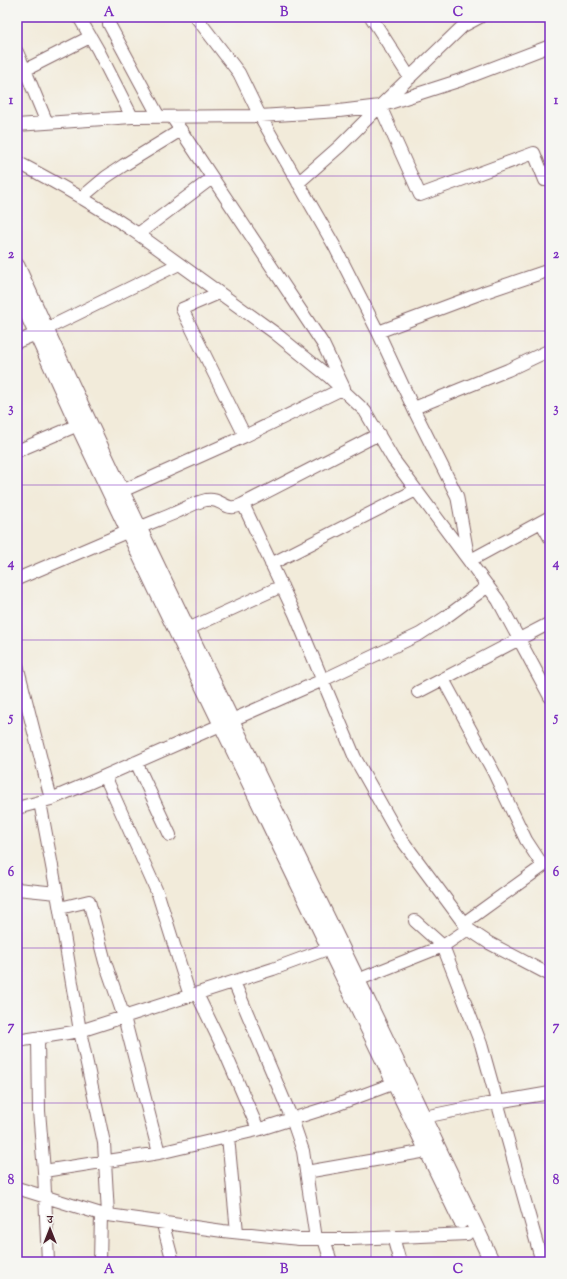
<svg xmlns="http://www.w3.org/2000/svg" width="567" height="1279" font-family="'Sorts Mill Goudy','Noto Serif Devanagari',serif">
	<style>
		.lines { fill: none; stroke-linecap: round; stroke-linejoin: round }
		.minor-casing { stroke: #856668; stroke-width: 14 }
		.major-casing { stroke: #856668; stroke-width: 17 }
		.minor { stroke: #fff; stroke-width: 12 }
		.major { stroke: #fff; stroke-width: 15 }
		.grid { fill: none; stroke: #7b2cbf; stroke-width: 1; stroke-opacity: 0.55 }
		.neatline { fill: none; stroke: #7b2cbf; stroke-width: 1.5 }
		.grid-label { font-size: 13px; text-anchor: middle; font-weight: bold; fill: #7b2cbf }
	</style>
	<rect width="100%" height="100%" fill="#f6f6f2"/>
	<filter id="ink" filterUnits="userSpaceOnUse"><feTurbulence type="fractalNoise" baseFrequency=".025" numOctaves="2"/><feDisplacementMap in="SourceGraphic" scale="8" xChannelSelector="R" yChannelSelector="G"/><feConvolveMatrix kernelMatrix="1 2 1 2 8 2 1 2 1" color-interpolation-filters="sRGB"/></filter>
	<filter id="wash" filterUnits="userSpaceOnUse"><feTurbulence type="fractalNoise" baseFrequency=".012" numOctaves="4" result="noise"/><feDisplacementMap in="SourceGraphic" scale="16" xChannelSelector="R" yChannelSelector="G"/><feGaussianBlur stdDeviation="0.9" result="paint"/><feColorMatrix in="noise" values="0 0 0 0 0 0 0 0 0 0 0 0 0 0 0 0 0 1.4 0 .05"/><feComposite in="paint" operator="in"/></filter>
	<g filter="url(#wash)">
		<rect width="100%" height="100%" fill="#f2ebda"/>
	</g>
	<g filter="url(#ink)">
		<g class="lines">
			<g class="minor-casing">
				<path id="minor" d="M79 17 98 50 132 117
					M196 17 239 73 260 116 335 247 378 332 416 414 457 496 469 561 550 517
					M371 17 410 78
					M109 24 159 117
					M17 52 25 70 90 37
					M17 74 25 70 47 123
					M380 106 420 195 534 153 545 180 550 179
					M172 117 323 344 344 388
					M17 125 132 117 260 116 339 111 380 106 461 80 550 46
					M17 162C59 184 99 207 138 234L275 333 328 376 365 411 393 459 498 600 550 697
					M298 183 340 146 380 106 463 26 480 17
					M81 198 106 177 124 165 181 130
					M138 234 212 178
					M219 293 182 309 245 436
					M46 329 179 264
					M378 332 482 293 550 270
					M17 342 36 334
					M414 408 508 370 550 350
					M379 434 243 504 295 614 355 758 399 836 468 929 489 943 550 975
					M17 451 78 425
					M122 491 245 436 342 389
					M541 522 550 538
					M139 528C152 522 164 518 177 512 186 508 196 502 206 500 223 497 225 514 243 504
					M271 564 416 490
					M17 579 129 531
					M188 629 282 586
					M17 665 51 799
					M443 679 493 771 526 840 543 866 464 923
					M418 692 550 623
					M136 762 170 835
					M105 776 158 894 190 996
					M40 802 57 893 80 1031 104 1143 108 1214
					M17 808 51 799 91 782 323 680 420 634 446 617 488 586
					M17 889 57 893
					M60 908 89 901 105 962 124 1017 159 1153
					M415 921 443 946 481 1044 542 1262
					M234 982 292 1119 303 1151 316 1239
					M350 983 443 946 468 929
					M197 994 224 1050 258 1129
					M38 1038 39 1111 44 1171 48 1262
					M17 1041 80 1031 273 969 330 948
					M424 1117 497 1102 550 1093
					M228 1137 237 1232
					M44 1171 159 1153 257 1130 336 1105 395 1083
					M306 1172 427 1151
					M17 1188 101 1214 223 1231 299 1239H352L467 1234
					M162 1221 173 1262
					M393 1237 400 1262
					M324 1239 331 1262
					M100 1262 101 1214"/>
			</g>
			<g class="major-casing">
				<path id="major" d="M17 266C169 601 336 929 492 1262
					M17 291 78 425 153 583 461 1221"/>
			</g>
			<use href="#minor" class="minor"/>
			<use href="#major" class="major"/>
		</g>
	</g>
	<path class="grid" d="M196 17V1262M371 17V1262M17 176H550M17 331H550M17 485H550M17 640H550M17 794H550M17 948H550M17 1103H550"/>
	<rect width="567" height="1279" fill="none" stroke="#f6f6f2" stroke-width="44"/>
	<g transform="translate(50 1229)" stroke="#f6f6f2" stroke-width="3" paint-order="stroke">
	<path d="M0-3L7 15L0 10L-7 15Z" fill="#4a1f2b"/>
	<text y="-6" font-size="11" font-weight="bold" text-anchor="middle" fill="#4a1f2b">उ</text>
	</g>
	<rect x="22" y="22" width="523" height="1235" class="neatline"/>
	<g class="grid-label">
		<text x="109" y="16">A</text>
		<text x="284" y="16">B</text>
		<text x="458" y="16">C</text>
		<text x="11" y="104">1</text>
		<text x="556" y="104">1</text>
		<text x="11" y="258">2</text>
		<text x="556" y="258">2</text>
		<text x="11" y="412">3</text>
		<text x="556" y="412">3</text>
		<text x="11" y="567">4</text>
		<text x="556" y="567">4</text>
		<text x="11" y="721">5</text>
		<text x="556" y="721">5</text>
		<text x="11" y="876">6</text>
		<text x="556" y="876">6</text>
		<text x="11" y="1030">7</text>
		<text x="556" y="1030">7</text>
		<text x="11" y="1184">8</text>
		<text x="556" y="1184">8</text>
		<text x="109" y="1273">A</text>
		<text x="284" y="1273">B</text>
		<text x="458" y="1273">C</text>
	</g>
</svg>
